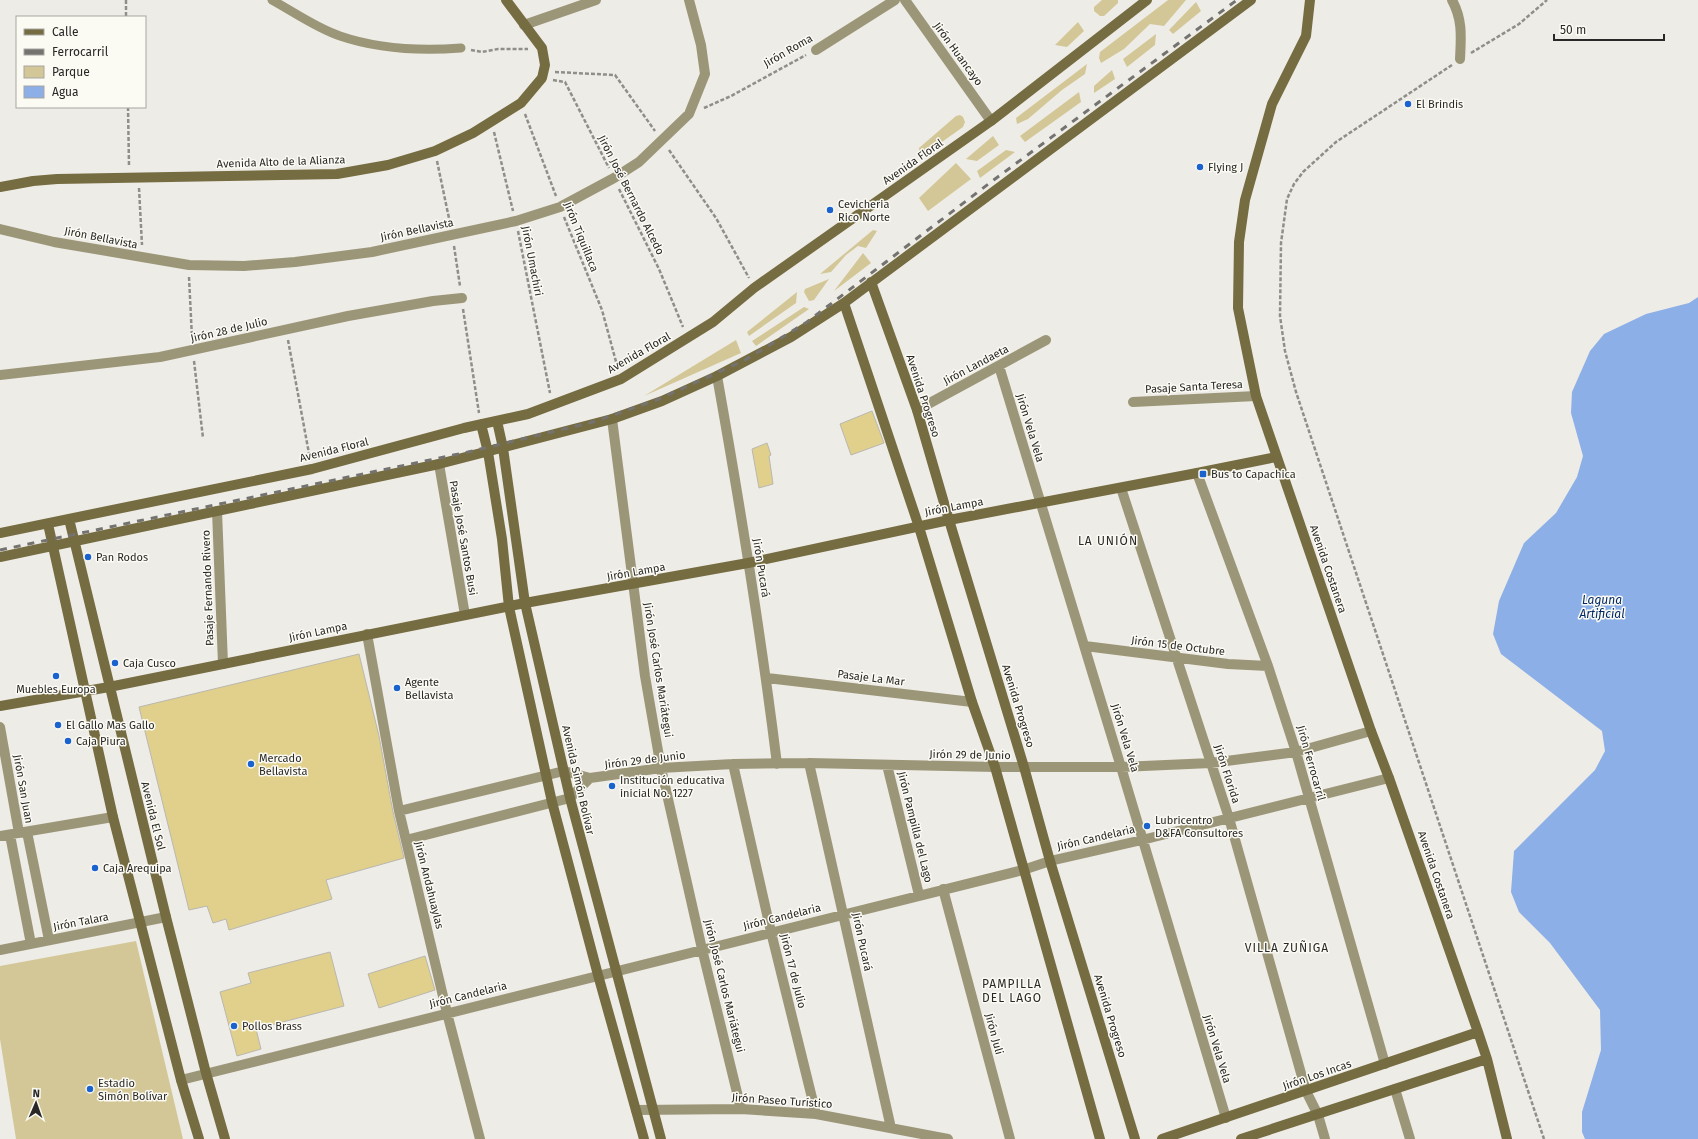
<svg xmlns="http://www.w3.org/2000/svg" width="1698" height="1139" font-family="'Fira Sans',sans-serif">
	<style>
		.green { fill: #d3c797 }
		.water { fill: #8bafe6 }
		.building { fill: #e0d08b; stroke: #b9b7b1 }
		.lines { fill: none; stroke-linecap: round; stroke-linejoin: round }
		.path { stroke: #8f8e8a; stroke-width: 2.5; stroke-dasharray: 4 2; stroke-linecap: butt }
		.lane { stroke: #9c9679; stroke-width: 9 }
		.street { stroke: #9c9679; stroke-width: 10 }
		.secondary { stroke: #766c42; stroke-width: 10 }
		.rail { stroke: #757370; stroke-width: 3; stroke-dasharray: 7 7; stroke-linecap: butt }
		.poi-dot { fill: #1a63ce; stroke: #fbfaf3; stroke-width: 1.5 }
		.labels { text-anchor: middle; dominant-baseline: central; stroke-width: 3; stroke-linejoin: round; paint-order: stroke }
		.street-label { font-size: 11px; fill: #292826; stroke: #fbfaf3 }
		.poi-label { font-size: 11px; fill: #292826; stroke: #fbfaf3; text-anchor: start }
		.neighbourhood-label { font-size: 12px; letter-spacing: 1px; fill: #292826; stroke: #fbfaf3 }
		.water-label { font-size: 12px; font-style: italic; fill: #002867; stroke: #fbfaf3 }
	</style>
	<rect width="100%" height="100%" fill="#eeece6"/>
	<path class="green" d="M1102 0H1118V3L1104 16H1100L1094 11V7Z
		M1168 0H1186L1164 26 1150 24 1124 49 1101 63 1099 58 1100 52Z
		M1196 2 1201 11 1173 34 1169 30Z
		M1078 22 1084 31 1067 47 1055 45Z
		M1156 34 1155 45 1127 67 1123 59Z
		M1087 64 1085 74 1062 90 1028 119 1017 124 1016 118Z
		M1112 70 1115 79 1094 93V86Z
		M1079 92 1081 102 1025 142 1020 136Z
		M960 115 963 117 965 122 963 127 925 154H920L919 148 956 116Z
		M993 136 999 145 977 161 966 159Z
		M1006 150 1015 152 980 178 977 171Z
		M956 163 971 179 928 211 919 198Z
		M873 230 877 231 866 248 858 246 846 255 831 272 820 274Z
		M863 253 871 263 834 291Z
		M829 279 814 300 809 301 804 292 805 289Z
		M797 292 796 303 749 336 747 332Z
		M804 307 809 309 756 346 752 341Z
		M736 340 741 353 644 396Z
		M136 941 183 1139H16L0 1039V966Z"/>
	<path class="water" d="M1698 297V1139H1585L1582 1132V1112L1601 1050 1600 1010 1550 943 1519 912 1511 892 1514 851 1595 770 1605 751 1602 731 1501 654 1493 634 1499 601 1524 543 1556 513 1577 477 1583 456 1571 413 1572 392 1590 351 1604 334 1646 314 1689 303Z"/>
	<path class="building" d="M872 411 884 443 851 455 840 424Z
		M767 443 771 455 769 456 773 484 759 488 752 449Z
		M359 654 379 736 393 812 404 858 326 880 332 899 229 930 226 919 213 923 207 906 189 910 139 707Z
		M330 952 344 1006 256 1029 261 1049 237 1056 220 992 251 983 248 973Z
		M425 956 435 990 379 1008 368 974Z"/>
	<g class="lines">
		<path class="path" d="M126 0V17
			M471 50 482 52 498 49H528
			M1471 53 1519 24 1547 0
			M1452 65 1336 142 1303 172 1294 184 1287 199 1281 243 1280 316 1285 351 1296 392 1544 1139
			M555 72 615 75 655 131
			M553 80 565 82 609 168
			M128 107 129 166
			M704 108 731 96 806 55
			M525 114 556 196
			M494 132 513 211
			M669 150 716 218 749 278
			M437 161 450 223
			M139 188 142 245
			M619 189 659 269 683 327
			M564 217 602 310 618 369
			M518 231 550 393
			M454 246 460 286
			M189 277 192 338
			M463 309 479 413
			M288 340 310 459
			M194 361 203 438"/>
		<path class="lane" d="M272 0C294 12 316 28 340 36 378 49 421 51 461 48"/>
		<path class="street" d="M905 0 991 121
			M1452 0C1463 20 1461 38 1460 59
			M524 25 596 0
			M816 50 895 0
			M0 229 54 242 189 265 244 266 295 262 372 252 516 221 560 207 614 178 639 162 689 114 705 74 701 45 689 0
			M999 366 1121 767 1226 1118
			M0 375 160 357 348 316 433 301 462 298
			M717 376C740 505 761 634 777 764
			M1133 402 1256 396
			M917 410 1046 340
			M612 419 645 676 661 768 702 949 741 1109
			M439 464 465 615
			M1197 473 1268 666 1296 752 1385 1064
			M1121 488 1229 818 1306 1091 1318 1115 1325 1139
			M217 511 223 664
			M367 634 399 811 447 1013 480 1139
			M1085 646 1228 664 1268 666
			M767 678 972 702
			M0 727 19 833
			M809 763 891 1128
			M733 764 771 932 816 1114
			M887 765 919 895
			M399 811 564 771 590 778 661 768 733 764 809 763 995 767H1121L1211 763 1296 752 1371 731
			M27 832 49 940
			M10 835 31 944
			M0 836 113 817
			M406 840 570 798 590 778
			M943 889 1010 1139
			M0 950 166 917
			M181 1080 1023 870 1050 861 1142 840 1389 778
			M1395 1089 1410 1139
			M636 1110 741 1109 816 1114 948 1139"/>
		<path class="secondary" d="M1310 0 1306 36 1272 104 1245 200 1239 242 1238 308 1256 396 1371 731 1389 778 1478 1032 1487 1059 1507 1139
			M0 187 33 181 57 179 337 174 388 165 435 151 473 133 521 103 542 78 545 65 542 48 506 0
			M871 282 917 410 949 520 1024 767 1050 861 1135 1139
			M844 303 919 527 972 702 995 767 1100 1139
			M497 421 503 448 525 603 570 798 661 1139
			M481 424 488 452 502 539 509 607 552 802 598 975 644 1139
			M69 519 166 917 206 1073 225 1139
			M48 524 113 817 181 1080 199 1139
			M0 533 312 469 464 428 528 414 621 379 713 322 754 288 991 121 1147 0
			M0 557 439 464 612 419 662 401 717 376 791 337 844 303 1251 0
			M0 706 109 687 525 603 748 563 949 520 1197 473 1276 457
			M1162 1139 1478 1032
			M1241 1139 1487 1059"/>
		<path class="rail" d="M0 550 468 452 593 422 659 399 745 360 807 322 995 179 1237 0"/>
	</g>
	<g class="poi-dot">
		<circle cx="1408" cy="104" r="4"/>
		<circle cx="1200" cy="167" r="4"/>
		<circle cx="830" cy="210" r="4"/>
		<rect x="1199" y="470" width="8" height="8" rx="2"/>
		<circle cx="88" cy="557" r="4"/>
		<circle cx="115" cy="663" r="4"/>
		<circle cx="56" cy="676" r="4"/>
		<circle cx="397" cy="688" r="4"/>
		<circle cx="58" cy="725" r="4"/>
		<circle cx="68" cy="741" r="4"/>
		<circle cx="251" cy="764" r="4"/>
		<circle cx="612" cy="786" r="4"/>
		<circle cx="1147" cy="826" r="4"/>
		<circle cx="95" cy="868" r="4"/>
		<circle cx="234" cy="1026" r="4"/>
		<circle cx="90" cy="1089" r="4"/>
	</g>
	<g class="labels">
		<g class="street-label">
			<text transform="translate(788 51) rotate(-30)">Jirón Roma</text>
			<text transform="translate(958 54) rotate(54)">Jirón Huancayo</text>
			<text transform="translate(281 162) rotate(-2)">Avenida Alto de la Alianza</text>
			<text transform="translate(913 162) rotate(-35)">Avenida Floral</text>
			<text transform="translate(631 195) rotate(63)">Jirón José Bernardo Alcedo</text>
			<text transform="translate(417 230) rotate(-12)">Jirón Bellavista</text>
			<text transform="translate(581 237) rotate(68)">Jirón Tiquillaca</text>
			<text transform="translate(101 238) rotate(11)">Jirón Bellavista</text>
			<text transform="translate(532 261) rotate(79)">Jirón Umachiri</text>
			<text transform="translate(229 330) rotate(-13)">Jirón 28 de Julio</text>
			<text transform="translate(639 353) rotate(-30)">Avenida Floral</text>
			<text transform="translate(976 365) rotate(-28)">Jirón Landaeta</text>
			<text transform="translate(1194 387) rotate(-3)">Pasaje Santa Teresa</text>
			<text transform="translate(923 396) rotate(72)">Avenida Progreso</text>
			<text transform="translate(1030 428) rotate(73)">Jirón Vela Vela</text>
			<text transform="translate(334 450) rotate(-14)">Avenida Floral</text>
			<text transform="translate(954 507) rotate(-11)">Jirón Lampa</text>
			<text transform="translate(463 538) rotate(80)">Pasaje José Santos Busi</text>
			<text transform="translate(761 568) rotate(81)">Jirón Pucará</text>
			<text transform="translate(1328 569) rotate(71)">Avenida Costanera</text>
			<text transform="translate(636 572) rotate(-10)">Jirón Lampa</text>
			<text transform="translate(208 588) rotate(-92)">Pasaje Fernando Rivero</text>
			<text transform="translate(318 632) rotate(-12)">Jirón Lampa</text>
			<text transform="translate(1178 646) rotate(7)">Jirón 15 de Octubre</text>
			<text transform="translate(658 670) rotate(81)">Jirón José Carlos Mariátegui</text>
			<text transform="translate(871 678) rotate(7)">Pasaje La Mar</text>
			<text transform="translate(1018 706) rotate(73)">Avenida Progreso</text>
			<text transform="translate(1125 738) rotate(73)">Jirón Vela Vela</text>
			<text transform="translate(970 755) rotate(1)">Jirón 29 de Junio</text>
			<text transform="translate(645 760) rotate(-7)">Jirón 29 de Junio</text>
			<text transform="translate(1311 763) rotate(74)">Jirón Ferrocarril</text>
			<text transform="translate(1227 774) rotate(72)">Jirón Florida</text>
			<text transform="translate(578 780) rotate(77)">Avenida Simón Bolívar</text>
			<text transform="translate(23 789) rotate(80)">Jirón San Juan</text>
			<text transform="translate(153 816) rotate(76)">Avenida El Sol</text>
			<text transform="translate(915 827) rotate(76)">Jirón Pampilla del Lago</text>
			<text transform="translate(1096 838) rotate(-13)">Jirón Candelaria</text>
			<text transform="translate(1436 875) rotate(71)">Avenida Costanera</text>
			<text transform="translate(429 885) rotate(76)">Jirón Andahuaylas</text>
			<text transform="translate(782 917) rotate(-14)">Jirón Candelaria</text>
			<text transform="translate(81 922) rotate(-11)">Jirón Talara</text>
			<text transform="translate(862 942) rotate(78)">Jirón Pucará</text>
			<text transform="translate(793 971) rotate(76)">Jirón 17 de Julio</text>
			<text transform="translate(724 986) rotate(76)">Jirón José Carlos Mariátegui</text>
			<text transform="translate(468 995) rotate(-14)">Jirón Candelaria</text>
			<text transform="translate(1110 1016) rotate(73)">Avenida Progreso</text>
			<text transform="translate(994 1034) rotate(75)">Jirón Juli</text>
			<text transform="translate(1217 1049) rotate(73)">Jirón Vela Vela</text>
			<text transform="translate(1317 1075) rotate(-19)">Jirón Los Incas</text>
			<text transform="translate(782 1101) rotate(4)">Jirón Paseo Turístico</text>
		</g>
		<g class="poi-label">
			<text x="1416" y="104">El Brindis</text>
			<text x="1208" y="167">Flying J</text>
			<text x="838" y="204">Cevicheria<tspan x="838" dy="13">Rico Norte</tspan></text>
			<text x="1211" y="474">Bus to Capachica</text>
			<text x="96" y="557">Pan Rodos</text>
			<text x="123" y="663">Caja Cusco</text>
			<text x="405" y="682">Agente<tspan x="405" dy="13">Bellavista</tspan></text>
			<text x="56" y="689" text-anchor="middle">Muebles Europa</text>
			<text x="66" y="725">El Gallo Mas Gallo</text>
			<text x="76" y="741">Caja Piura</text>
			<text x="259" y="758">Mercado<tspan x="259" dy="13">Bellavista</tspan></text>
			<text x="620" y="780">Institución educativa<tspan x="620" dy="13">inicial No. 1227</tspan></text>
			<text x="1155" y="820">Lubricentro<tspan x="1155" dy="13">D&amp;FA Consultores</tspan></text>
			<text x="103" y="868">Caja Arequipa</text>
			<text x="242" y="1026">Pollos Brass</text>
			<text x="98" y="1083">Estadio<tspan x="98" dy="13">Simón Bolívar</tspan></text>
		</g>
		<g class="neighbourhood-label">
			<text x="1108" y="541">LA UNIÓN</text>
			<text x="1287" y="948">VILLA ZUÑIGA</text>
			<text x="1012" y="984">PAMPILLA<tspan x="1012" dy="14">DEL LAGO</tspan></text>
		</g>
		<g class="water-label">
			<text x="1602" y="600">Laguna<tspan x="1602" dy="14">Artificial</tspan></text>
		</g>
	</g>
	<rect x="16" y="16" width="130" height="92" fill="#fbfaf3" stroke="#a7a6a1"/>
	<rect x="24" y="29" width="20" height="6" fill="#766c42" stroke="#a7a6a1"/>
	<text x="52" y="36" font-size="12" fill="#292826">Calle</text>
	<rect x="24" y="49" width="20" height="6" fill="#757370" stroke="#a7a6a1"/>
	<text x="52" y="56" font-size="12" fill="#292826">Ferrocarril</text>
	<rect x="24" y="66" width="20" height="12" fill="#d3c797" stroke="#a7a6a1"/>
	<text x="52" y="76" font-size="12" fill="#292826">Parque</text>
	<rect x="24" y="86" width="20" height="12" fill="#8bafe6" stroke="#a7a6a1"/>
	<text x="52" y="96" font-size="12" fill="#292826">Agua</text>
	<g transform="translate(36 1103) rotate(2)" stroke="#fbfaf3" stroke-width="3" paint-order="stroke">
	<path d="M0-3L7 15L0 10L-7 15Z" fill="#292826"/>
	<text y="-6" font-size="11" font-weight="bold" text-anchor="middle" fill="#292826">N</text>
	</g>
	<path d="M1554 34v6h110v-6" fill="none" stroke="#292826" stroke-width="2"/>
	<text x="1560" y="34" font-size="12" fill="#292826" stroke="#fbfaf3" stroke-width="3" paint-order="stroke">50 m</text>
</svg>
